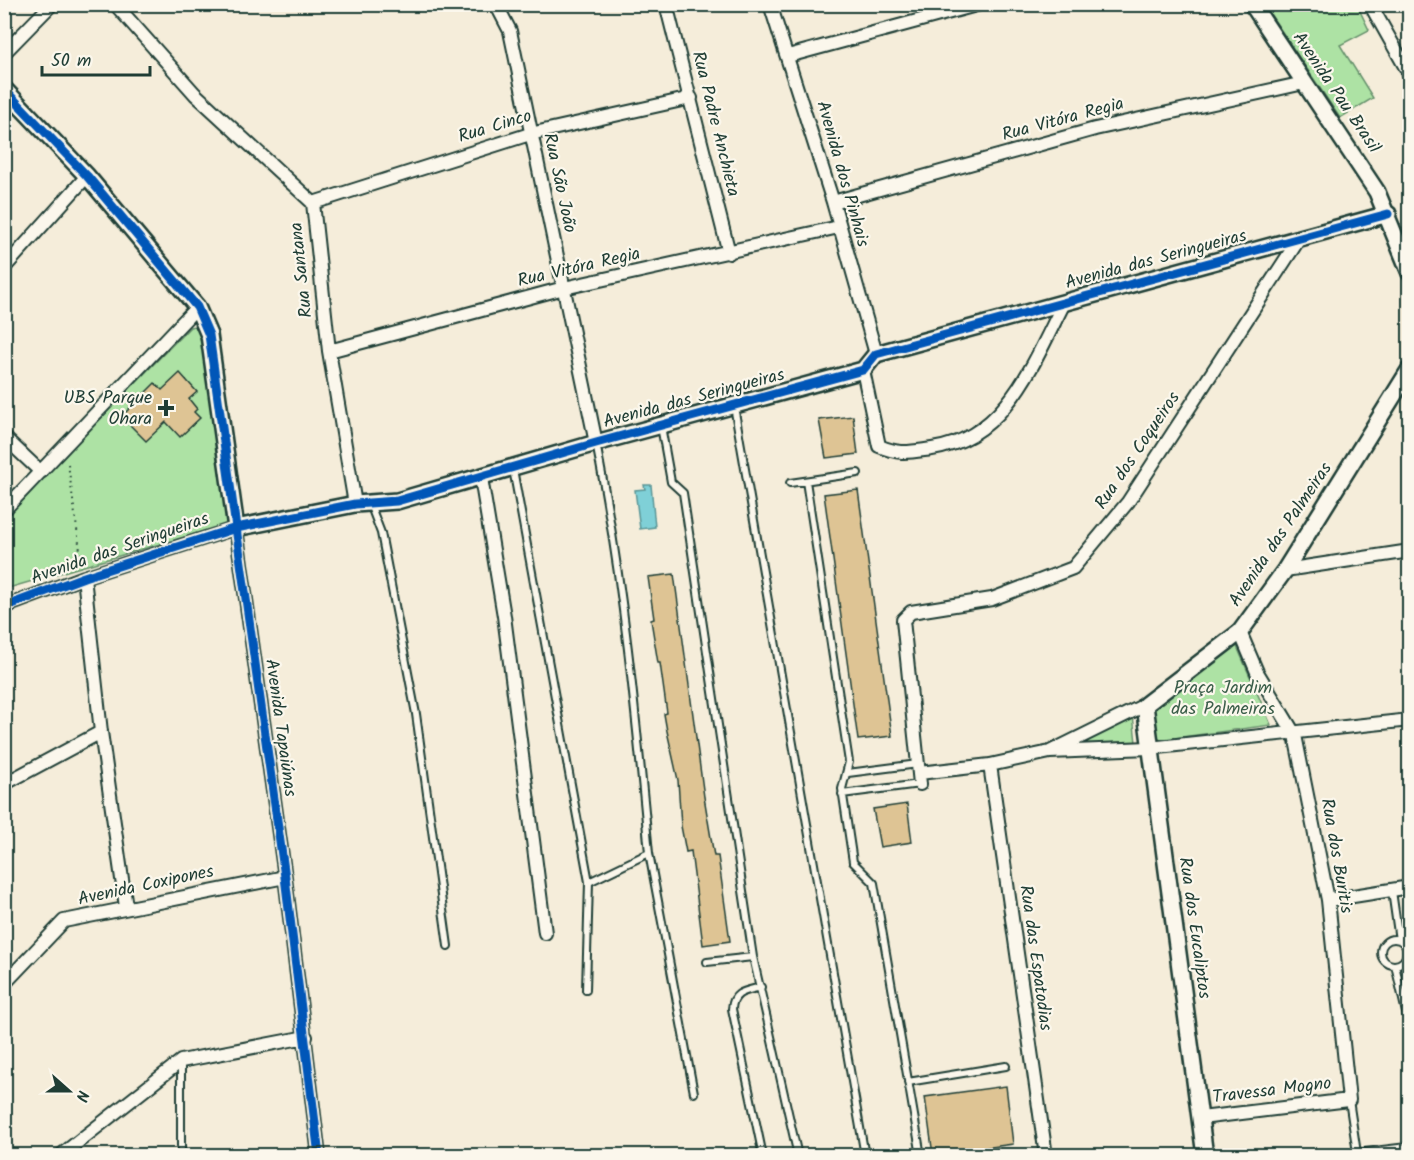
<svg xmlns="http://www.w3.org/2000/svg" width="1414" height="1160" font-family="Kalam,sans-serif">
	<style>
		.green { fill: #ade2a4; stroke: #66906c; stroke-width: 1.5 }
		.water { fill: #7fd0d7; stroke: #599596; stroke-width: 1.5 }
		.building { fill: #dec494; stroke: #1f3d34; stroke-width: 1.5 }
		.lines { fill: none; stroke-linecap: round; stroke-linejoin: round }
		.service-casing { stroke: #1f3d34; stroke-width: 10 }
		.minor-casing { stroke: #1f3d34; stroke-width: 16 }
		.tertiary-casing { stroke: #1f3d34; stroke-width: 20 }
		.path { stroke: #1f3d34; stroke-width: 2; stroke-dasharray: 1.5 4.5; stroke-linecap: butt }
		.service { stroke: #fbf7ec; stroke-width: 6 }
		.minor { stroke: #fbf7ec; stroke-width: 12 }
		.tertiary { stroke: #fbf7ec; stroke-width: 15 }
		.cycleway-casing { stroke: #fbf7ec; stroke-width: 13 }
		.cycleway { stroke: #0057b8; stroke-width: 9 }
		.poi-dot { fill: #1f3d34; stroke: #fbf7ec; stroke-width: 2 }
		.labels { text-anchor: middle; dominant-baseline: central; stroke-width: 4.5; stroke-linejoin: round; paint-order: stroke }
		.street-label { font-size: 18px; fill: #1f3d34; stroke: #fbf7ec }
		.poi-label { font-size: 18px; fill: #1f3d34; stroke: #fbf7ec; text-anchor: end }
		.park-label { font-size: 18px; fill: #3b5e4a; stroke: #fbf7ec }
	</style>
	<rect width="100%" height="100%" fill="#f5edda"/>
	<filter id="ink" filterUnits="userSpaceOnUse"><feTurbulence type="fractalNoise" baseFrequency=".0167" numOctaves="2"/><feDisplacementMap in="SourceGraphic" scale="12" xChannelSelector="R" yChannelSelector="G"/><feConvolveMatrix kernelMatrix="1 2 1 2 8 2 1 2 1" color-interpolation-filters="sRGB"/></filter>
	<g filter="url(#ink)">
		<path class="green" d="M1264 5H1357L1369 30 1340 45 1373 98 1340 118Z
			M199 325 203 327 229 524 5 589V516L190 327Z
			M1235 642 1271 725 1152 741 1149 708 1212 665Z
			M1133 715 1136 743 1070 747Z"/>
		<path class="water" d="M644 485H651L655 527 640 529 635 490 645 489Z"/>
		<path class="building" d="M180 373 197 392 189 399 197 409 194 412 200 418 180 437 166 422 146 441 129 424 132 420 125 413 155 383 162 390Z
			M853 416 858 454 826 458 819 420Z
			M858 490 892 736 858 740 824 494Z
			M674 574 704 797 714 856H718L730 941 703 945 691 851 686 852 681 826 678 780 667 731 664 714 667 713 660 663H658L651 620 654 619 648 577Z
			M907 804 912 842 880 847 873 809Z
			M1006 1086 1013 1144 933 1155 925 1097Z"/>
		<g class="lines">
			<g class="service-casing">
				<path id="service" d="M734 406 865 1156
					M661 426 671 482 683 493 753 957 798 1156
					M513 469 589 882 586 990
					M806 481 849 762 842 789 853 862 874 883 921 1156
					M790 483 858 473
					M370 504 381 533 416 714 448 946
					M848 773 918 764
					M842 794 920 784
					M649 853 694 1093
					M589 882 649 853C636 716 623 579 596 443
					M1392 891 1399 940
					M1381 952a13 13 0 1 1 26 0a13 13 0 1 1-26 0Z
					M707 962 753 957
					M1395 965 1410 1030
					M761 987C746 991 733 991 732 1009L763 1156
					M181 1061V1156
					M908 1082 1006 1066
					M1349 1100 1357 1153 1407 1147"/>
			</g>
			<g class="minor-casing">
				<path id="minor" d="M115 4 195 94 313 203 329 351 355 504
					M496 4 510 31 596 443
					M666 4 729 253
					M770 4 833 202 876 354
					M1370 4 1410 75
					M4 53 52 4
					M788 56 980 4
					M833 202 1095 129 1304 83
					M313 203 530 134 691 98
					M4 268 87 176
					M329 351 564 288 839 227
					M863 370 879 446C900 455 909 452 932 449 1007 438 1034 361 1065 301
					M4 437 41 472
					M481 478 504 616 545 933
					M4 510 197 307
					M1285 570 1410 551
					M84 577 101 732 126 907
					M4 607 84 577 236 528 285 877 319 1156
					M1050 752 1149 748 1410 720
					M990 765 1046 1156
					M919 773 990 765 1050 752 1145 705
					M4 784 101 732
					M920 784 903 620 911 612 992 599 1073 568 1128 502 1299 239
					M1328 900 1410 887
					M4 984 64 921 285 877
					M1201 1118 1349 1100 1328 900 1295 735 1257 672 1240 632
					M60 1156 181 1061 306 1037"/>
			</g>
			<g class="tertiary-casing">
				<path id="tertiary" d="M1252 4 1377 192 1410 273
					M4 89 87 176 197 307 209 335 236 528 355 504 397 501 596 443 863 370 876 354 1388 214
					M1205 1156 1145 705 1240 632 1285 570 1410 369"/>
			</g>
			<path class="path" d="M68 464 82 565"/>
			<use href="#service" class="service"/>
			<use href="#minor" class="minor"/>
			<use href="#tertiary" class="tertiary"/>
			<g class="cycleway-casing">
				<path id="cycleway" d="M4 89 87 176 197 307 209 335 285 877 319 1156
					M4 607 84 577 236 528 355 504 397 501 596 443 863 370 876 354 1388 214"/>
			</g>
			<use href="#cycleway" class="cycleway"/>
		</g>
	</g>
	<path class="poi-dot" d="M163 399h6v6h6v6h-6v6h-6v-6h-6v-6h6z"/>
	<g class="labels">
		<g class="street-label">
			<text transform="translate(1336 93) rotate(56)">Avenida Pau Brasil</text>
			<text transform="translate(1063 120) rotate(-15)">Rua Vitóra Regia</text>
			<text transform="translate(715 124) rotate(76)">Rua Padre Anchieta</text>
			<text transform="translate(495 127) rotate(-17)">Rua Cinco</text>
			<text transform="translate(842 174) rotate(74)">Avenida dos Pinhais</text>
			<text transform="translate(559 183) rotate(78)">Rua São João</text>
			<text transform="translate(1156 260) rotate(-15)">Avenida das Seringueiras</text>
			<text transform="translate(579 268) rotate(-13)">Rua Vitóra Regia</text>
			<text transform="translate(302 270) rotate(-96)">Rua Santana</text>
			<text transform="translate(694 399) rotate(-15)">Avenida das Seringueiras</text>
			<text transform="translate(1138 451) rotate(-56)">Rua dos Coqueiros</text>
			<text transform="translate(1281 535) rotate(-56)">Avenida das Palmeiras</text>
			<text transform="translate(120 549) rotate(-19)">Avenida das Seringueiras</text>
			<text transform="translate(280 728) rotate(82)">Avenida Tapaiúnas</text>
			<text transform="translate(1336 856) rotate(80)">Rua dos Buritis</text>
			<text transform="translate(146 886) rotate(-12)">Avenida Coxipones</text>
			<text transform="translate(1194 928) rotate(82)">Rua dos Eucaliptos</text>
			<text transform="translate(1035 958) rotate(82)">Rua das Espatodias</text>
			<text transform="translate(1272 1091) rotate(-7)">Travessa Mogno</text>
		</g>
		<g class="poi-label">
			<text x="152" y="398">UBS Parque<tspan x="152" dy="21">Ohara</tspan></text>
		</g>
		<g class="park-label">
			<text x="1223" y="688">Praça Jardim<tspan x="1223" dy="21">das Palmeiras</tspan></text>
		</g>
	</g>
	<rect width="1414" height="1160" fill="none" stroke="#fbf7ec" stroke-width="24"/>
	<rect x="12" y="12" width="1390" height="1136" fill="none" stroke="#1f3d34" stroke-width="2" filter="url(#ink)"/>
	<g transform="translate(69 1091) rotate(111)" stroke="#fbf7ec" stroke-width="4.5" paint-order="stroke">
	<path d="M0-4.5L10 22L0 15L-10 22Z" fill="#1f3d34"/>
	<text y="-9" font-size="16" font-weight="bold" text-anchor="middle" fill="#1f3d34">N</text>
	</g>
	<path d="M42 66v9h108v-9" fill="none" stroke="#1f3d34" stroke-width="3"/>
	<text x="51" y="66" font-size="18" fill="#1f3d34" stroke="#fbf7ec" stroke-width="4.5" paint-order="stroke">50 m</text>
</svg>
